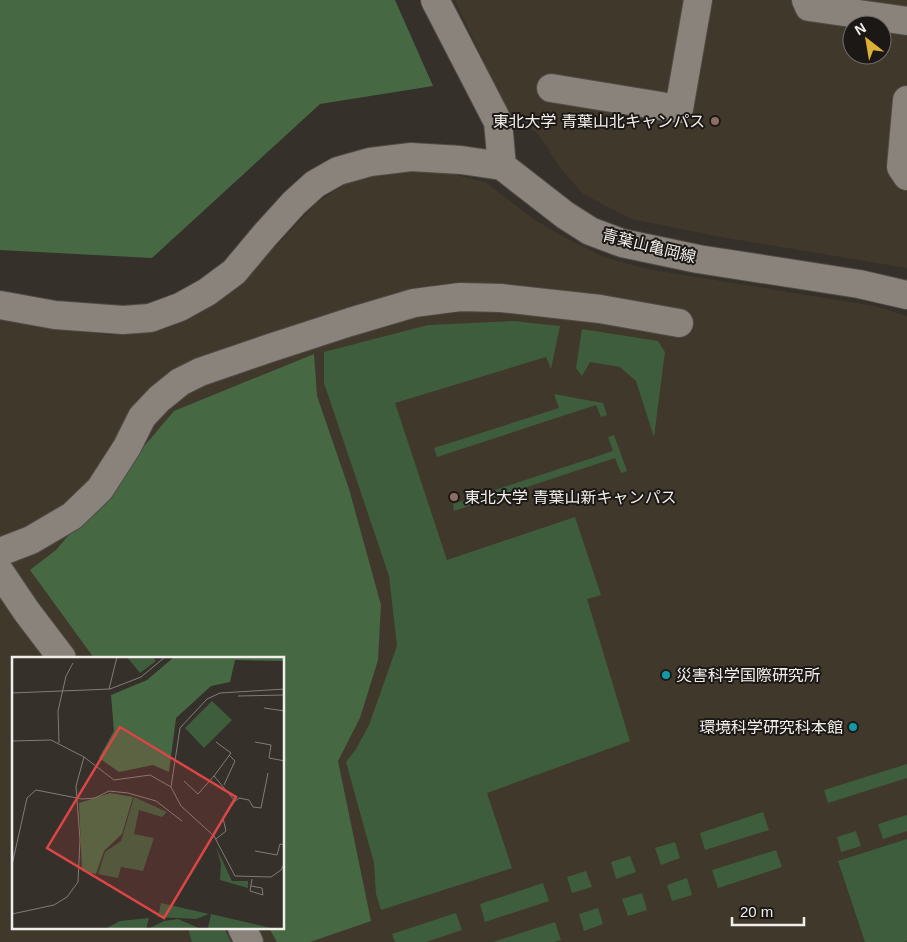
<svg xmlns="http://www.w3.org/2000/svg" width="907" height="942" font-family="Helvetica,'Noto Sans JP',sans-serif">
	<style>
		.built { fill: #41382c; fill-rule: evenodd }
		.green { fill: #3e5d3c }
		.forest { fill: #466944 }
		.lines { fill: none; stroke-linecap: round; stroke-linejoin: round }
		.minor-casing { stroke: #504b46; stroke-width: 30 }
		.minor { stroke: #89837c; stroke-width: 28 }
		.education-dot { fill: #8d6e63; stroke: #1b1816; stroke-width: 2 }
		.culture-dot { fill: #0f9aa8; stroke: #1b1816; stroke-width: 2 }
		.labels { text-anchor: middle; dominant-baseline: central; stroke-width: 4; stroke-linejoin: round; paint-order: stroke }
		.poi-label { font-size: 16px; fill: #f2eeea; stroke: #1b1816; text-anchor: end }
		.street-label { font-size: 16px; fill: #f2eeea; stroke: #1b1816 }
		.inset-road { fill: none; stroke: #817c77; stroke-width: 1 }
		.view { fill: #da4645; fill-opacity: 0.15; stroke: #da4645; stroke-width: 2.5 }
		.inset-edge { fill: none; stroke: #f2eeea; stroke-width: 2.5 }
	</style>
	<rect width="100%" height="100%" fill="#35302a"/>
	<path class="built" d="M455 0H907V268L721 237 632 219 583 194 561 169 539 135 505 107ZM852 25H882V55H852Z
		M404 171 444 172 485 182 535 220 571 241 604 257 647 269 875 306 907 316V942H0V319L33 326 110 335 163 327 223 297 280 242 315 204 342 186 369 174ZM14 658H284V928H14Z"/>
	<path class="green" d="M513 321 560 326 551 369 546 357 395 403 447 560 575 517 601 595 587 599 630 741 487 793 512 868 381 910 376 894 374 863 346 762 356 749 369 725 397 646 389 576 324 383V352L428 325Z
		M582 329 658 341 665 352 654 437 636 381 620 367 590 362 582 376 576 368Z
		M554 394 603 403 607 415 601 417 596 405 437 457 434 448 559 408Z
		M614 435 627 471 621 473 615 458 454 511 453 504 613 451 608 437Z
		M907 764V778L828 803 824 790Z
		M763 812 769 830 705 850 700 833Z
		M907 815V831L883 839 878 824Z
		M856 831 861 846 841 852 837 837Z
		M907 839V941L904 942H865L838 861Z
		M675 842 680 858 661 865 655 848Z
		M776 850 782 867 718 888 712 870Z
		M630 856 636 872 616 879 611 862Z
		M586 871 592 887 572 893 567 877Z
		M687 878 692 895 672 901 667 885Z
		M543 883 549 901 485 922 480 904Z
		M642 893 647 910 628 916 622 899Z
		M598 908 603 924 584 931 579 914Z
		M456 913 462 930 426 942H395L392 934Z
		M555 922 561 940 554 942H493Z
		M188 928H224L231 942H192Z"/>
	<path class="forest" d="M0 0H395L433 86 320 104 152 258 0 250Z
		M314 354 317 396 349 489 381 605 378 660 360 718 338 761 371 921 310 942H277L269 928H284V658H94L30 570 56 550 174 411Z"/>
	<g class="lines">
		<g class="minor-casing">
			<path id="minor" d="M435 0 498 122 502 166
				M806 0 809 7 907 21
				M551 88 679 109 698 0
				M907 100 901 167 907 176
				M0 305 55 315 123 320 150 318 180 307 207 292 234 272 265 235 294 203 315 184 338 171 370 162 411 157 461 160 502 166 565 215 590 231 622 243 698 259 859 284 907 295
				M0 552 31 540 72 516 100 489 127 447 142 417 159 399 180 382 200 372 270 348 350 322 414 303 460 297 501 298 600 309 679 323
				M0 572 27 612 62 658
				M242 928 249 942"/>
		</g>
		<use href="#minor" class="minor"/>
	</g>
	<g class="education-dot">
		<circle cx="715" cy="121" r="5"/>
		<circle cx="454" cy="497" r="5"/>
	</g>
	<g class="culture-dot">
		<circle cx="666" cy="675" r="5"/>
		<circle cx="853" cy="727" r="5"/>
	</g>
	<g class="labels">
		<g class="poi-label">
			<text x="705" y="121">東北大学 青葉山北キャンパス</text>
			<text x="464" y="497" text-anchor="start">東北大学 青葉山新キャンパス</text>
			<text x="676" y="675" text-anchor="start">災害科学国際研究所</text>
			<text x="843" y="727">環境科学研究科本館</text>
		</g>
		<g class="street-label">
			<text transform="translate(649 246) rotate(14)">青葉山亀岡線</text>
		</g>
	</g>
	<g transform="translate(12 657)">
		<rect width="272" height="272" fill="#35302a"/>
		<path d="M115 0H141L144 4 128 16ZM200 44 220 63 192 91 173 71ZM122 140 155 155 150 160 127 153 122 177 142 181 131 214 109 210 106 221 86 217 93 195 109 184ZM204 190 220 224H236V231L208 223 209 207ZM149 246 197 257 184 262 146 260ZM199 257 264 272H199L196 271ZM137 261 134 272H93L108 264ZM166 262 189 272H136L152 264Z" fill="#3e5d3c"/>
		<path d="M162 0H272L273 4 223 3 218 25 199 29 164 61 157 115 141 108 107 115 87 101 102 74 99 38 135 23ZM98 136 121 140 110 177 92 194 84 217 70 214 67 146Z" fill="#466944"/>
		<path class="inset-road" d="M97 32 105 0M273 32 208 36 195 42 168 71 159 130 169 149 202 179 223 219 259 220 269 213 273 205M0 36 98 32 129 20 153 0M226 39 273 38M252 51 273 54M0 84 39 83 72 100 102 123 138 118 159 130M243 85 259 88 257 101 273 104M47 86 46 54 54 19 61 6M202 119 219 96 204 85M172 124 186 137 202 119 223 144 211 161 214 174 204 182M212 128 223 104 217 98M223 144 227 141 237 143 241 150 249 151 256 116M243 194 265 198 268 187 273 188M0 208 15 141 24 133 70 142 83 141 97 134 116 136 144 144 170 164M239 229 250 231 251 238 238 234 240 222M0 257 42 248 55 240 66 225 68 183 64 129 72 100"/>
		<path class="view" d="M108 70 224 140 152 261 35 191Z"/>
		<rect width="272" height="272" class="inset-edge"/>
	</g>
	<g transform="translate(867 40) rotate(329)"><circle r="24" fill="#1b1816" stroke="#716e6b"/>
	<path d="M0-4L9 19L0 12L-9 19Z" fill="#ddb133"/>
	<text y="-8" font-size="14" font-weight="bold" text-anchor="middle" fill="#f2eeea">N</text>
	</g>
	<path d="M732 917v8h72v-8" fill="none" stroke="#f2eeea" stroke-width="2.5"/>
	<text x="740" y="917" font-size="15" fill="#f2eeea" stroke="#1b1816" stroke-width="4" paint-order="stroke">20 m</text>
</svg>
